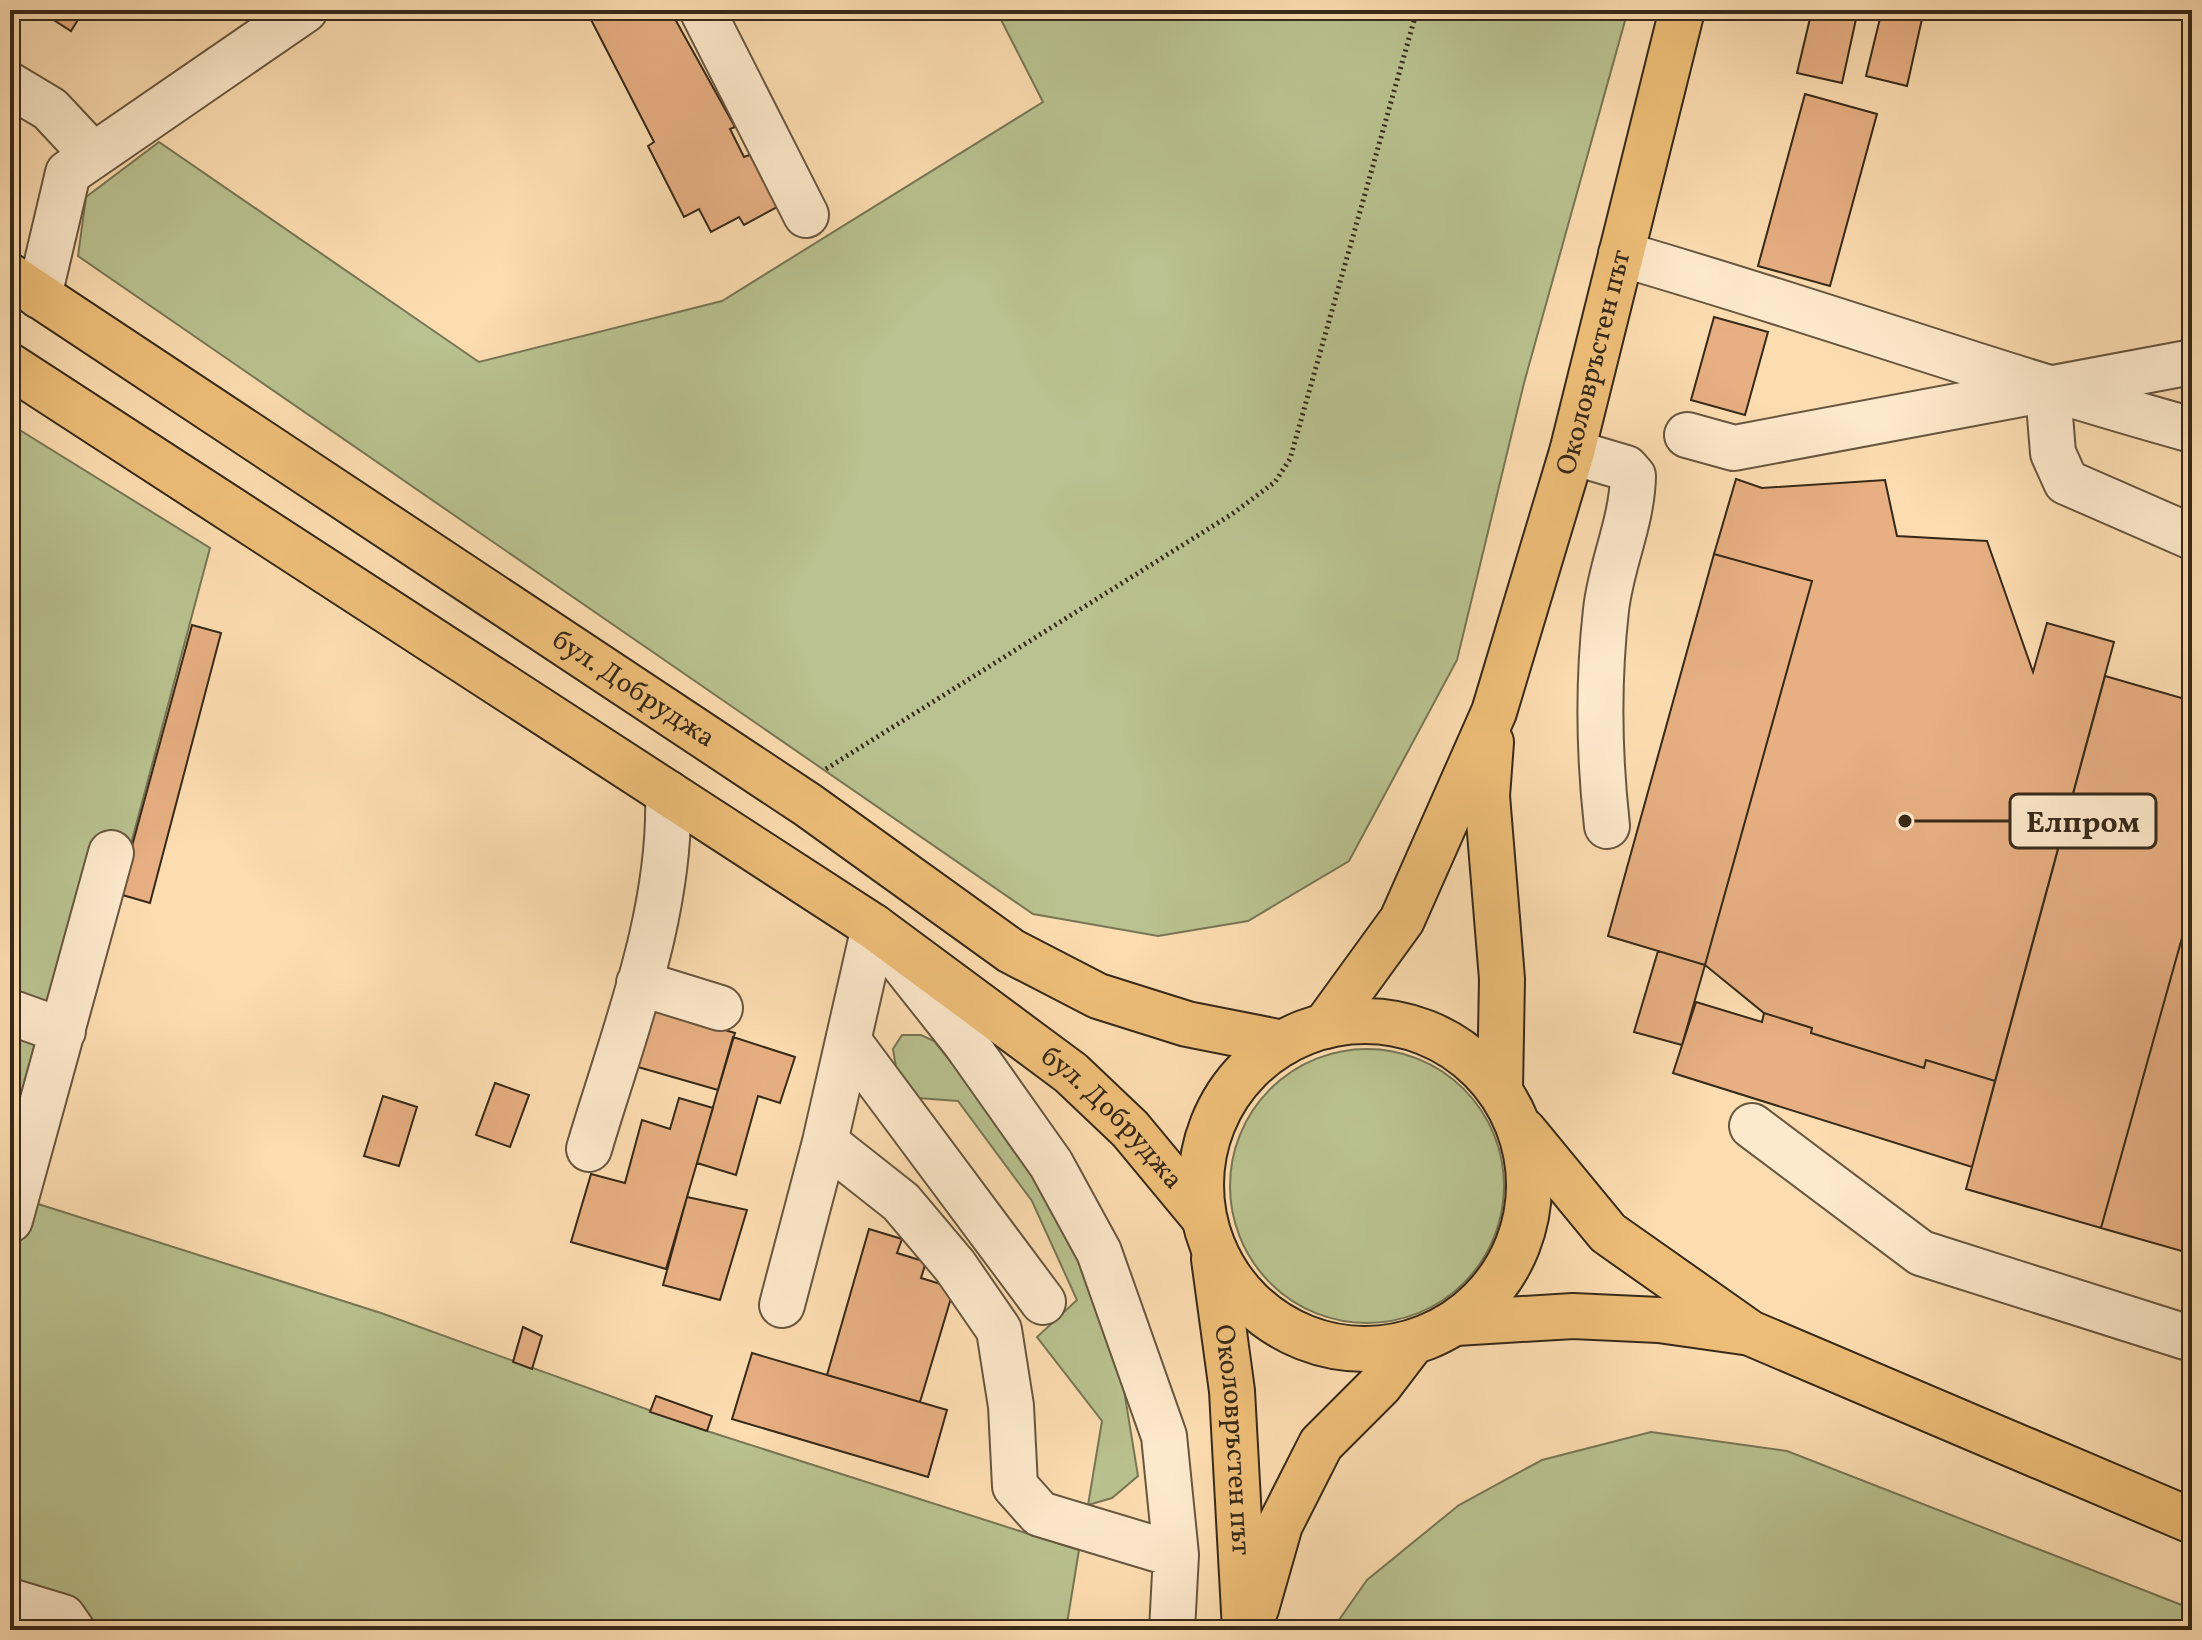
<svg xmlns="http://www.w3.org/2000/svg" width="2202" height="1640" font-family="Vollkorn,serif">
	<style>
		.green { fill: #b9c290; stroke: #787654; stroke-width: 2 }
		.building { fill: #e7af82; stroke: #372918; stroke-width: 2 }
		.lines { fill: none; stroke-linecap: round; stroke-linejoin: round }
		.minor-casing { stroke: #68563e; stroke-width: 48 }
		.major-casing { stroke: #372918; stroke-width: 48 }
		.path { stroke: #372918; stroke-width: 5; stroke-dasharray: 2 4; stroke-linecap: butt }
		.minor { stroke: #fde9cc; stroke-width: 44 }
		.major { stroke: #eebe78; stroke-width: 44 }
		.labels { text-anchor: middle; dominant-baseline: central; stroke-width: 6; stroke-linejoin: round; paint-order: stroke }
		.street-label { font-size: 28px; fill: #372918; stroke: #fde9cc }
		.leader { fill: none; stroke: #372918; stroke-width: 3 }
		.callout-dot { fill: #372918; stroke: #fde9cc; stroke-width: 3 }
		.callout { fill: #fde9cc; stroke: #372918; stroke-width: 3 }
		.callout-label { font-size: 30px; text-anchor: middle; font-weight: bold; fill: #372918 }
	</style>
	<rect width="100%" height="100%" fill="#fcddb1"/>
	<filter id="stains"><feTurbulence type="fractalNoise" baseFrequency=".0025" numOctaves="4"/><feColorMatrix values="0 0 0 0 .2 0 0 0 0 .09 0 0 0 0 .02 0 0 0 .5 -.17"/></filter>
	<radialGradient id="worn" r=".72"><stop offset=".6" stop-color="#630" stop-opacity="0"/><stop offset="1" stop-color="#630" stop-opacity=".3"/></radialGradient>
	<path class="green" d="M996 10H1628L1524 383 1457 660 1349 861 1248 921 1158 936 1033 914 78 256 86 197 159 142 479 362 722 301 1043 102Z
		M10 424 210 548 35 1203 381 1313 707 1431 1079 1550 1066 1630H10Z
		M902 1035H921L934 1041 1036 1169 1078 1254 1123 1384 1138 1476 1112 1498 1088 1505 1102 1421 1037 1337 1077 1300 1032 1201 958 1101 918 1098 896 1068 893 1049Z
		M1230 1186a137 137 0 1 1 274 0a137 137 0 1 1-274 0Z
		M1651 1432 1787 1451 2192 1609V1630H1332L1367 1580 1459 1505 1542 1460Z"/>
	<path class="building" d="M38 10H84L71 31Z
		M586 10H670L735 127 730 129 744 157 752 154 779 206 744 225 739 217 711 232 699 209 684 217 648 146 654 142Z
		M1812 10H1858L1842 83 1797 73Z
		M1882 10H1924L1907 86 1866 76Z
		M1805 94 1877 114 1830 286 1758 266Z
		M1714 317 1768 332 1745 415 1691 400Z
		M1736 479 1762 488 1885 480 1897 536 1987 541 2033 672 2047 623 2114 642 1995 1081 1926 1060 1924 1068 1811 1033 1812 1028 1764 1013 1705 965 1812 581 1714 554Z
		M1714 554 1812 581 1705 965 1608 936Z
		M192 625 221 633 150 903 119 894Z
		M2105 676 2192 701V902L2101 1228 1966 1189Z
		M2192 902V1254L2101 1228Z
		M1658 951 1705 965 1682 1045 1634 1032Z
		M1696 1002 1762 1022 1764 1013 1812 1028 1811 1033 1924 1068 1926 1060 1995 1081 1972 1167 1673 1073Z
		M640 1005 735 1033 718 1090 624 1063Z
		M733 1037 795 1057 780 1103 758 1096 736 1175 697 1163Z
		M495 1083 529 1095 510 1147 476 1135Z
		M383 1096 417 1107 399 1166 364 1156Z
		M679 1098 713 1108 666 1269 571 1242 591 1174 625 1183 642 1120 670 1129Z
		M687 1197 747 1210 720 1300 663 1285Z
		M869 1229 902 1239 897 1253 926 1262 921 1278 954 1288 920 1402 827 1375Z
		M523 1327 542 1336 532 1369 513 1362Z
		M752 1353 947 1410 928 1477 732 1419Z
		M656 1396 712 1416 707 1431 650 1412Z"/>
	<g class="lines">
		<g class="minor-casing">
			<path id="minor" d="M702 10 806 215
				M10 85 50 109 93 155
				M1621 254C1812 309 2000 377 2192 430
				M39 296 68 173 305 10
				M2048 391 2053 453 2066 482 2192 537
				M1687 435 1734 448 2192 362
				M1572 452 1626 468 1633 476C1632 523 1611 564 1606 610 1598 681 1599 755 1607 826
				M874 927 825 1142 901 1202 955 1266 999 1330 1011 1406 1015 1486 1040 1514 1176 1555
				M888 945 964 1041 1051 1164 1099 1252 1164 1436 1176 1555 1172 1630
				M639 983 720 1008
				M10 1012 63 1031
				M850 1043 1043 1302
				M1752 1126 1921 1253 2192 1339
				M589 1149C623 1034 672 914 668 793
				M10 1220 111 853
				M782 1305 825 1142
				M10 1601 63 1617 72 1630"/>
		</g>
		<g class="major-casing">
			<g id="major">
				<path id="s1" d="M10 276 808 805 1011 951 1098 996 1187 1024 1283 1043"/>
				<path id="s2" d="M10 366 874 927 1071 1073 1130 1129 1203 1217"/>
				<path d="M1491 742 1487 796 1502 979 1500 1089"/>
				<circle cx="1365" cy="1185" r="164"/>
				<path id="s3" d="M1325 1026 1402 920 1494 712 1572 452 1682 10"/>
				<path d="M1524 1131 1608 1233 1750 1333 2192 1521"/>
				<path id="s4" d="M1214 1259 1232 1391 1245 1630"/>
				<path d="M1456 1323 1573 1316 1659 1320 1744 1332"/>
				<path d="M1256 1609 1280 1525 1321 1444 1380 1385 1412 1343"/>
			</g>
		</g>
		<path class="path" d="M826 769 1232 514 1275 482 1290 459 1417 10"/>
		<use href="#minor" class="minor"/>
		<use href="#major" class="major"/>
	</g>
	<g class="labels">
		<g class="street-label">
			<text stroke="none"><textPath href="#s3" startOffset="722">Околовръстен път</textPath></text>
			<text stroke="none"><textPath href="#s1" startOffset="748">бул. Добруджа</textPath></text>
			<text stroke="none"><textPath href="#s2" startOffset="1336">бул. Добруджа</textPath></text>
			<text stroke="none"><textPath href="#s4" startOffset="182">Околовръстен път</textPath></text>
		</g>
	</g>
	<path class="leader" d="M1905 821L2010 821"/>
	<circle class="callout-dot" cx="1905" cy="821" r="8"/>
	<rect class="callout" x="2010" y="794" width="146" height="54" rx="8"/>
	<g class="callout-label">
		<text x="2083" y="832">Елпром</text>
	</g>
	<rect width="2202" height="1640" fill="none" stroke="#fcddb1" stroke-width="40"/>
	<rect x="12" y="12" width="2178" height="1616" fill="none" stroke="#372918" stroke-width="4"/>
	<rect x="20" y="20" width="2162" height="1600" fill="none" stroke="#372918" stroke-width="2"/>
	<rect width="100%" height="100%" filter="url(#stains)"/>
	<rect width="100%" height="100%" fill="url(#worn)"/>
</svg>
